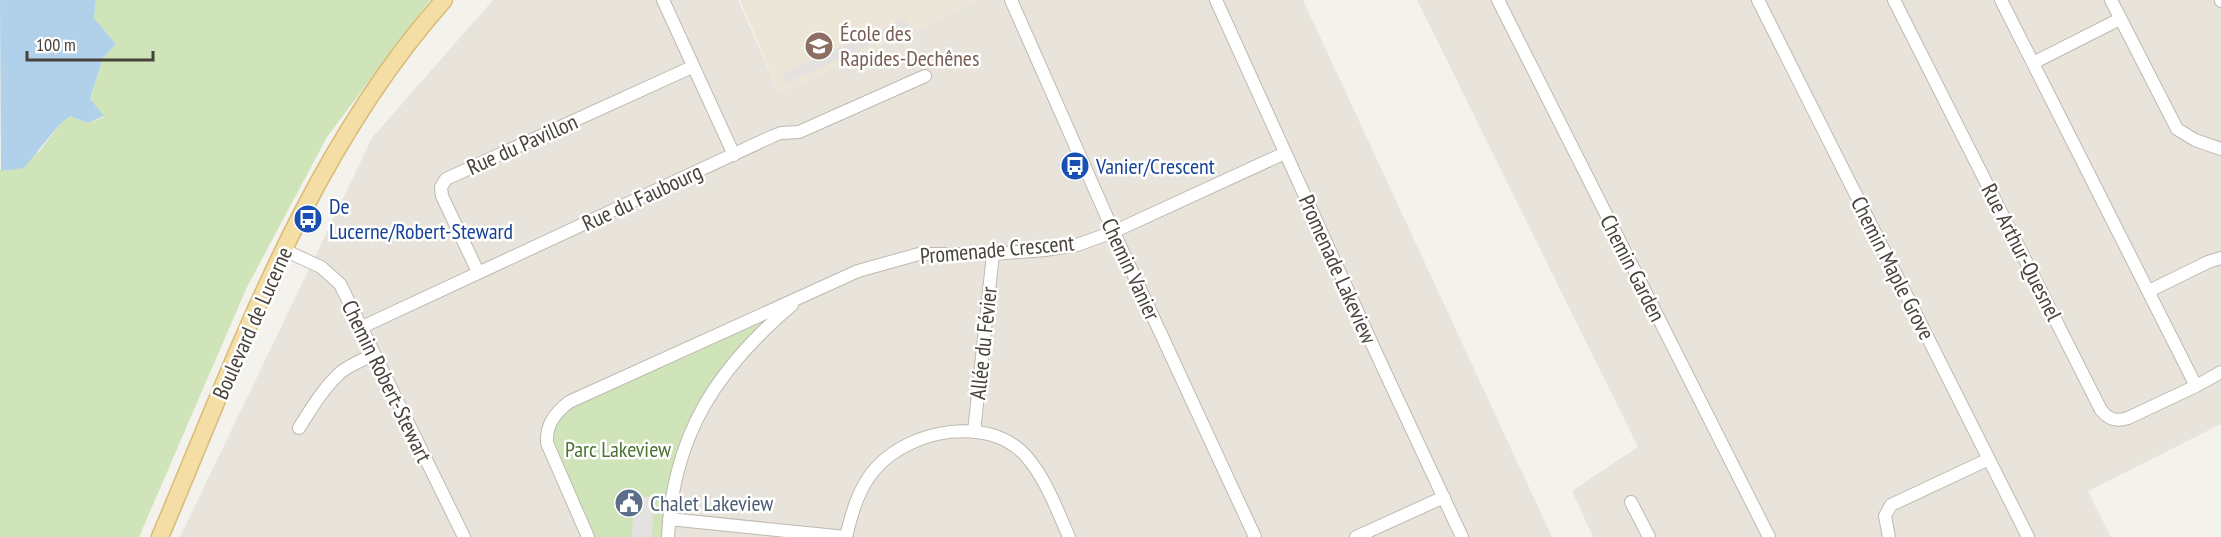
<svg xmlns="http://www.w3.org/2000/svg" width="2221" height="537" font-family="'PT Sans Narrow',sans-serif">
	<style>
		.residential { fill: #e8e4db }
		.education { fill: #ece6d8 }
		.green { fill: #d0e4ba }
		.parking { fill: #e4e2e0 }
		.water { fill: #b0d1e9 }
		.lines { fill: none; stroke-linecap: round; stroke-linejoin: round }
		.minor-casing { stroke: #bfb9af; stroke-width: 14 }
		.major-casing { stroke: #d8bb76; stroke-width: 19 }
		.minor { stroke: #fff; stroke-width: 12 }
		.major { stroke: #f4dea5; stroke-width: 16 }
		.labels { text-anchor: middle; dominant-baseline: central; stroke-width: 5; stroke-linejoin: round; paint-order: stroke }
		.education-label { font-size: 22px; fill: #785e54; stroke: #fff; text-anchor: start }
		.street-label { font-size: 22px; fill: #48433a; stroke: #fff }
		.transit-label { font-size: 22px; fill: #164399; stroke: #fff; text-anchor: start }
		.park-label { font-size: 22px; fill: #4b7433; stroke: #fff }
		.service-label { font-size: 22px; fill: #4e5e75; stroke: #fff; text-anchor: start }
	</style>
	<rect width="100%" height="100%" fill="#f4f2ec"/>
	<path class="residential" d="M493 0H738L779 93 978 0H1303L1552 537H180L372 138Z
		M1417 0H2221V424L2088 491 2111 537H1593L1572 491 1638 447Z"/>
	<path class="education" d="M740 0H978L779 93Z"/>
	<path class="green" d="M96 0H430L327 137 247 287 139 537H0V169L2 171 39 152 59 125 70 116 88 123 104 117 90 100 103 58 116 44 94 18Z
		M805 294 778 317 696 418 668 537H588L550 454V422L559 410Z"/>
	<path class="parking" d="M904 18 908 27 787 83 783 74Z
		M642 497H654L652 537H632L633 514H641Z"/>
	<path class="water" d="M0 0H96L94 18 116 44 103 58 90 99 104 116 88 123 70 116 59 125 24 168 1 171Z"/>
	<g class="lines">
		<g class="minor-casing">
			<path id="minor" d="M663 0 734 155
				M1011 0 1110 224 1255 537
				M1216 0 1378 357 1462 537
				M1498 0 1769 537
				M1758 0 2028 537
				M1894 0 2101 410C2108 419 2116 422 2128 418L2196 386 2001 0
				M2111 0 2177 129 2195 140 2221 149
				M2221 0V1
				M2033 63 2120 19
				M284 250 321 267 340 284 464 537
				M478 272 442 196 441 187 446 179 692 67
				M2149 291 2208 262 2221 258
				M362 327 773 136 781 133 799 132 925 76
				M2196 386 2221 372
				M299 428C311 409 324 387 341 372 351 364 363 360 374 354
				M974 432 993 254
				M1631 502 1649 537
				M669 519 846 537
				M588 537 547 443C546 424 555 413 569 402L858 271 919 254H993L1045 250 1077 245 1113 232 1285 153
				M668 537C673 436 716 369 792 305
				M846 537C852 512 859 486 877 467 912 429 989 415 1026 456 1046 479 1057 510 1069 537
				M1356 537 1444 497
				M1889 537 1885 516 1891 505 1989 459"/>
		</g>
		<g class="major-casing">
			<path id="major" d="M160 537C239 351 308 153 444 0"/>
		</g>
		<use href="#minor" class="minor"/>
		<use href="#major" class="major"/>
	</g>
	<defs>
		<g id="school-disc" transform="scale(1.5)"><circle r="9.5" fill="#8d6e63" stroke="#fff"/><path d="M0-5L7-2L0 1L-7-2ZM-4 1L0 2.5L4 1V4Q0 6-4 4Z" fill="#fff"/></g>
		<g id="bus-disc" transform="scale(1.5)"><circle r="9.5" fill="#1a4fb4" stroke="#fff"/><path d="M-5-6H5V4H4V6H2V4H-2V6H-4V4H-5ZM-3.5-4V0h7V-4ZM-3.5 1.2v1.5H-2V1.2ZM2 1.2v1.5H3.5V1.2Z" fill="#fff"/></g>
		<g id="civic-disc" transform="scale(1.5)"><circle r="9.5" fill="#5c6f8a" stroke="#fff"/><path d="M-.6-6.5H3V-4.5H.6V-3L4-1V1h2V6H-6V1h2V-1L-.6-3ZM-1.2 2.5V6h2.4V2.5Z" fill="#fff"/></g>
	</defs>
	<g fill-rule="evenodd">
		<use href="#school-disc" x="819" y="46"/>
		<use href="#bus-disc" x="1075" y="166"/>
		<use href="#bus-disc" x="308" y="219"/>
		<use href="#civic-disc" x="629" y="503"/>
	</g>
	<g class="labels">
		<g class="education-label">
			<text x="840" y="33">École des<tspan x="840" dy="25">Rapides-Dechênes</tspan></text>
		</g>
		<g class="street-label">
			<text transform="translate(522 144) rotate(-24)">Rue du Pavillon</text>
			<text transform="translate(642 197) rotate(-25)">Rue du Faubourg</text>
			<text transform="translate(997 249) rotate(-5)">Promenade Crescent</text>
			<text transform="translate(2022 252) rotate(63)">Rue Arthur-Quesnel</text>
			<text transform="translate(1633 268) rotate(63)">Chemin Garden</text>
			<text transform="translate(1893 268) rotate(63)">Chemin Maple Grove</text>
			<text transform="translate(1131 269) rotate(65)">Chemin Vanier</text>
			<text transform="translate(1338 269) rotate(66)">Promenade Lakeview</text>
			<text transform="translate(252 323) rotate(-66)">Boulevard de Lucerne</text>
			<text transform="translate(983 343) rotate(-84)">Allée du Févier</text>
			<text transform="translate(387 381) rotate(64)">Chemin Robert-Stewart</text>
		</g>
		<g class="transit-label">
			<text x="1096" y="166">Vanier/Crescent</text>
			<text x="329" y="206">De<tspan x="329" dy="25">Lucerne/Robert-Steward</tspan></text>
		</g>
		<g class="park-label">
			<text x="618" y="449">Parc Lakeview</text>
		</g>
		<g class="service-label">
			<text x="650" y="503">Chalet Lakeview</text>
		</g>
	</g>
	<path d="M27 51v9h126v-9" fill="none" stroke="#48433a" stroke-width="3"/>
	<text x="36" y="51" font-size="18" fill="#48433a" stroke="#ffffff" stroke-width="4.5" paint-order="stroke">100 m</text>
</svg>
